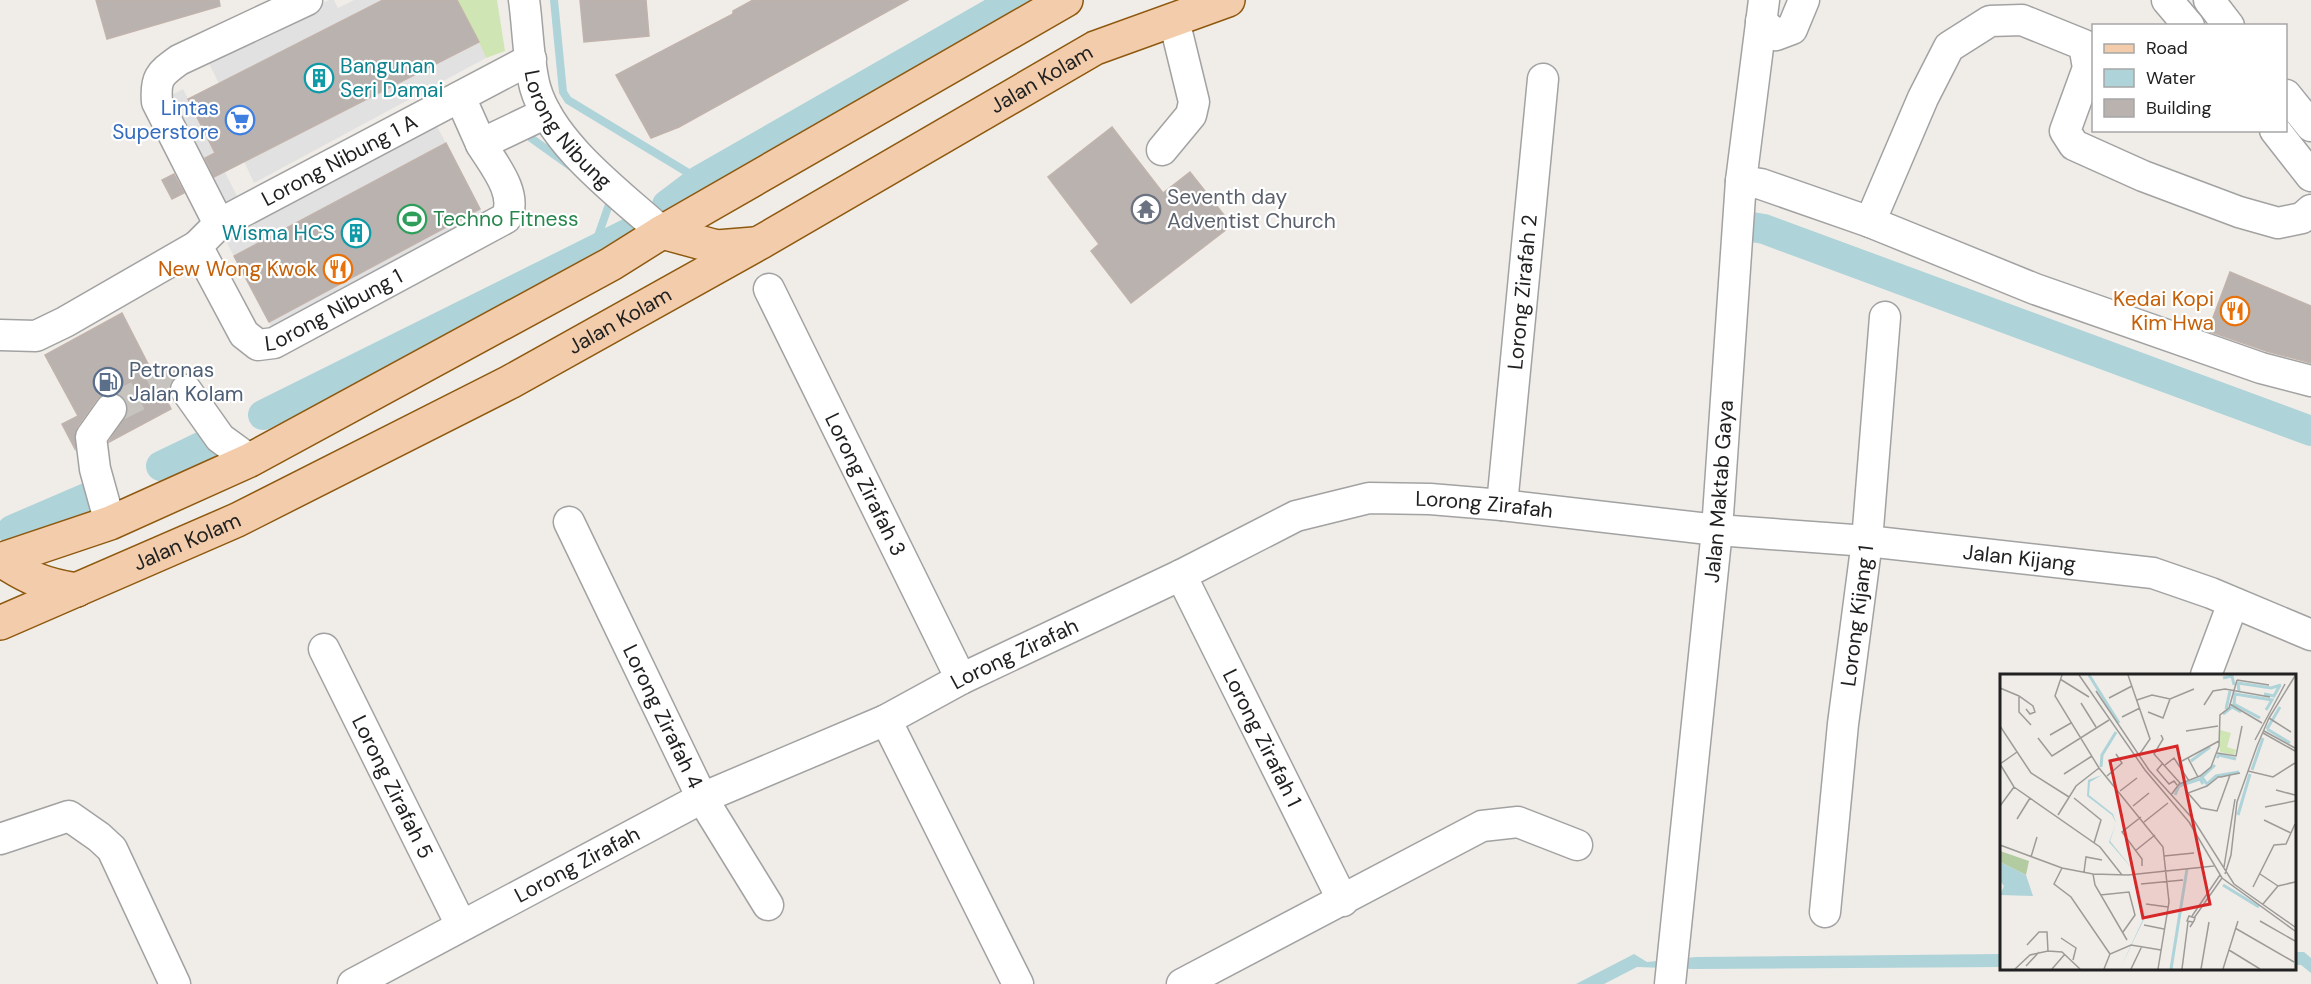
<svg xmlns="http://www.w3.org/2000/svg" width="2311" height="984" font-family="'DM Sans',sans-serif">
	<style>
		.grass { fill: #d0e5b4 }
		.parking { fill: #e1e1e1 }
		.water { fill: #aed3d9 }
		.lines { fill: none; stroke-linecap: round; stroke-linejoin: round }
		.stream { stroke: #aed3d9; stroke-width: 8 }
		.canal { stroke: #aed3d9; stroke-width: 30 }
		.building { fill: #b9b2ae; stroke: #c1b3ac; stroke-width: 1.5 }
		.minor-tunnel { stroke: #c7c4c0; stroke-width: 30; stroke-dasharray: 30 15; stroke-linecap: butt }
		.minor-casing { stroke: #a2a2a2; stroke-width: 33 }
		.major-casing { stroke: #8e590f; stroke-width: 36 }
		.minor { stroke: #fff; stroke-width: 30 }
		.major { stroke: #f3cdab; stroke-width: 33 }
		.labels { text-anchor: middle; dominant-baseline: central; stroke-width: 4.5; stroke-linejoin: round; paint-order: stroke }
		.culture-label { font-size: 21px; fill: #0d838f; stroke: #fff; text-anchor: start }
		.street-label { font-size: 21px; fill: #212121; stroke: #fff }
		.shop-label { font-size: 21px; fill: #366cbe; stroke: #fff; text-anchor: end }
		.worship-label { font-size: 21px; fill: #5b616d; stroke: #fff; text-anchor: start }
		.leisure-label { font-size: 21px; fill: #27864d; stroke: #fff; text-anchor: start }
		.food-label { font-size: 21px; fill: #c56008; stroke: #fff; text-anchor: end }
		.service-label { font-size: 21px; fill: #4e5e75; stroke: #fff; text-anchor: start }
		.inset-river { fill: none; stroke: #aed3d9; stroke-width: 3 }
		.inset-road { fill: none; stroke: #9d9b98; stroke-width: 1.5 }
		.view { fill: #d62828; fill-opacity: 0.15; stroke: #d62828; stroke-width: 3 }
		.inset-edge { fill: none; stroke: #212121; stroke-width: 3 }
	</style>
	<rect width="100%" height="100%" fill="#f0ede8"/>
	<path class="grass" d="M457 0H497L505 51 486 58Z"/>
	<path class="parking" d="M329 0H334L338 8 354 0H383L219 84 208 61Z
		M479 42 486 58 254 183 244 161Z
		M183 89 237 196 220 205 166 98Z
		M435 123 446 143 234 256 223 236Z
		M480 209 486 219 274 332 269 322Z"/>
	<path class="water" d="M2295 952H2304L2311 958V973L2301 965H2295Z
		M1634 954 1647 962 1696 957 2002 954V967L1694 969 1637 967 1604 984H1576Z"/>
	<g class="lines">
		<path class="stream" d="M554 0 563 92 568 100 700 180
			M531 138 570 166
			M592 253 612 196"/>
		<path class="canal" d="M667 205 700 180 1015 0
			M1752 227 1764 229 2311 431
			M263 415 629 233
			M161 466 213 441
			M12 530 91 496"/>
	</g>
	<path class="building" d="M96 0H219L220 6 107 39Z
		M383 0H457L479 42 214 177 205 158 215 153 188 99Z
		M580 0H646L649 36 584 42Z
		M753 0H908L679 127 651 138 616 75 733 14V11Z
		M1112 127 1163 193 1190 172 1232 225 1131 303 1091 251 1099 244 1048 177Z
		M446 143 480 209 269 322 234 256Z
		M174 174 184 193 172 199 162 180Z
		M2230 272 2311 306V363L2266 351 2208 331Z
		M122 313 171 409 109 442 128 410 126 401 121 395 104 393 97 399 77 427 75 449 62 424 78 416 45 355Z"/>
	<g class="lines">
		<path class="minor-tunnel" d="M111 409 168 381 186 390"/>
		<g class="minor-casing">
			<g id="minor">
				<path id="s1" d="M524 0C528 28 528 60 535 87 551 144 620 194 662 232"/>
				<path d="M2167 0 2189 26"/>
				<path d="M2209 0 2229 26"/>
				<path d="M1761 21 1776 35 1792 29 1804 0"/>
				<path d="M2286 95 2311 126"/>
				<path d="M460 97 481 144"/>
				<path d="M2275 130 2311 176"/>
				<path d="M1162 150 1191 115 1194 102 1174 20"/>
				<path d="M1741 181 1761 184 1870 222 2035 289 2261 368 2311 381"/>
				<path d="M1870 222 1923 98 1949 47 1990 21 2022 20 2084 45 2088 68 2065 131 2074 145 2143 176 2239 212 2278 223 2302 218 2311 210"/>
				<path d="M219 224 157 102C155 77 160 74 179 60L307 0"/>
				<path id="s2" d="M197 246 244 334 258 345 274 343 506 218C519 194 493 164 481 144L546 113"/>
				<path id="s3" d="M769 289 961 679"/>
				<path id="s4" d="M0 335 36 336 65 322 197 246 219 224 531 59"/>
				<path d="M186 390 220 438 250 460"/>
				<path id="s5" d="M1502 505 1543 79"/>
				<path id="s6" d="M569 522 702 798 768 905"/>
				<path d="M110 523 95 469 91 437 111 409"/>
				<path id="s7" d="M1181 575 1343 901"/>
				<path id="s8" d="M324 649 461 925"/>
				<path d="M2206 675 2233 603"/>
				<path d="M886 720 1018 984"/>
				<path d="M0 839 69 816 99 837 112 849 175 984"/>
				<path id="s9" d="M1825 912 1843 724 1867 541 1885 317"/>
				<path id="s10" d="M353 984 702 798 886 720 961 679 1181 575 1296 516 1369 498 1430 499 1502 505 1717 530 1867 541 2153 573 2211 593 2311 635"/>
				<path d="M1182 984 1482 826 1518 822 1577 845"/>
				<path id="s11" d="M1670 984 1717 530 1741 181 1764 0"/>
			</g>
		</g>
		<g class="major-casing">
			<g id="major">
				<path d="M662 232 717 247 754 244"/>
				<path d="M0 560 110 523 250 460 611 264 662 232 1066 0"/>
				<path d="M1 560C28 578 45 585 77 590"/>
				<path id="s12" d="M0 623 237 520 510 382 761 242 1095 48 1228 0"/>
			</g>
		</g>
		<use href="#minor" class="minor"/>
		<use href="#major" class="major"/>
	</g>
	<defs>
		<g id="building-ring" transform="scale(1.5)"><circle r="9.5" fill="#fff" stroke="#0f9aa8" stroke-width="1.5"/><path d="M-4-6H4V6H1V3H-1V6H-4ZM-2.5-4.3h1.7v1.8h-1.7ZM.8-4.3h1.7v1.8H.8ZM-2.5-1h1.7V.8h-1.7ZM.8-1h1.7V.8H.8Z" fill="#0f9aa8"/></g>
		<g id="supermarket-ring" transform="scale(1.5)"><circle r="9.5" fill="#fff" stroke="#3f7fe0" stroke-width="1.5"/><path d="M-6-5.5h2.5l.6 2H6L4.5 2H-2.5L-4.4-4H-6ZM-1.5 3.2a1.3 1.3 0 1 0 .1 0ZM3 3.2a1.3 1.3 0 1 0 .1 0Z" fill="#3f7fe0"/></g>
		<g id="temple-ring" transform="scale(1.5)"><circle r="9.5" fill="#fff" stroke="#6b7280" stroke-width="1.5"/><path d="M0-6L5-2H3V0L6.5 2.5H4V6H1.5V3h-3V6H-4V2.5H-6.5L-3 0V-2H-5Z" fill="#6b7280"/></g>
		<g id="stadium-ring" transform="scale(1.5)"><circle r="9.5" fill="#fff" stroke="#2e9e5b" stroke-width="1.5"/><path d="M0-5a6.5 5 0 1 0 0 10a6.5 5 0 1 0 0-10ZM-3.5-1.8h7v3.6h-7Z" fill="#2e9e5b"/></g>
		<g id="restaurant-ring" transform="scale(1.5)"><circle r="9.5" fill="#fff" stroke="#e8710a" stroke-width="1.5"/><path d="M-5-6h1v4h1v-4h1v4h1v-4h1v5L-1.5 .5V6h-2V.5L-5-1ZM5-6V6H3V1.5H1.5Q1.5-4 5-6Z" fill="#e8710a"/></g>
		<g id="fuel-ring" transform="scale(1.5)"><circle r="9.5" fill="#fff" stroke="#5c6f8a" stroke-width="1.5"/><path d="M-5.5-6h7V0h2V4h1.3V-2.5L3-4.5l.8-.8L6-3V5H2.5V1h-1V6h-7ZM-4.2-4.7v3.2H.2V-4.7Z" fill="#5c6f8a"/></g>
	</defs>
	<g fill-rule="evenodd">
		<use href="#building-ring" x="319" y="78"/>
		<use href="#supermarket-ring" x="240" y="120"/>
		<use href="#temple-ring" x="1146" y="209"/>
		<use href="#stadium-ring" x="412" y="219"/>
		<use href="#building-ring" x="356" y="233"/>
		<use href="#restaurant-ring" x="338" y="269"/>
		<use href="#restaurant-ring" x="2235" y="311"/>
		<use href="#fuel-ring" x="108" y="382"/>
	</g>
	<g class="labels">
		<g class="culture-label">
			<text x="340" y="66">Bangunan<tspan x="340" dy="24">Seri Damai</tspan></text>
			<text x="335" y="233" text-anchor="end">Wisma HCS</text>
		</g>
		<g class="street-label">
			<text stroke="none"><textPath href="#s12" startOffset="1176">Jalan Kolam</textPath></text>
			<text stroke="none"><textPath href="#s1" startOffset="141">Lorong Nibung</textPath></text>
			<text stroke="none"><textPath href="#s4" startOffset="388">Lorong Nibung 1 A</textPath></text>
			<text stroke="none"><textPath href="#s5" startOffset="214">Lorong Zirafah 2</textPath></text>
			<text stroke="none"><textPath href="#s2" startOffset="201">Lorong Nibung 1</textPath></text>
			<text stroke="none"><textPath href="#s12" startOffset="690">Jalan Kolam</textPath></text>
			<text stroke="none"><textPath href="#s3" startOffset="218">Lorong Zirafah 3</textPath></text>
			<text stroke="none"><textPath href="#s11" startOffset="495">Jalan Maktab Gaya</textPath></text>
			<text stroke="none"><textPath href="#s10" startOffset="1244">Lorong Zirafah</textPath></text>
			<text stroke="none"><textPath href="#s12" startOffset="204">Jalan Kolam</textPath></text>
			<text stroke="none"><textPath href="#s10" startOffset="1782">Jalan Kijang</textPath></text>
			<text stroke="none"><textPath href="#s9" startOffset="298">Lorong Kijang 1</textPath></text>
			<text stroke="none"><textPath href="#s10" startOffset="740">Lorong Zirafah</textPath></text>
			<text stroke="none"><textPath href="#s6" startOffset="216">Lorong Zirafah 4</textPath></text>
			<text stroke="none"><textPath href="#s7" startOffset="182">Lorong Zirafah 1</textPath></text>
			<text stroke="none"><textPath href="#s8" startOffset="154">Lorong Zirafah 5</textPath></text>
			<text stroke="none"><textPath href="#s10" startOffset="254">Lorong Zirafah</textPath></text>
		</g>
		<g class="shop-label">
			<text x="219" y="108">Lintas<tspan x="219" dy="24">Superstore</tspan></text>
		</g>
		<g class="worship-label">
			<text x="1167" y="197">Seventh day<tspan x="1167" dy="24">Adventist Church</tspan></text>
		</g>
		<g class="leisure-label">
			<text x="433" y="219">Techno Fitness</text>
		</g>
		<g class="food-label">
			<text x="317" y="269">New Wong Kwok</text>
			<text x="2214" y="299">Kedai Kopi<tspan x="2214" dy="24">Kim Hwa</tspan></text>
		</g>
		<g class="service-label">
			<text x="129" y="370">Petronas<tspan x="129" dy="24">Jalan Kolam</tspan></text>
		</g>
	</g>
	<g transform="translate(2000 674)">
		<rect width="296" height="296" fill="#f0ede8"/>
		<path d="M220 56 231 59 227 73 236 76 234 81 220 78Z" fill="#d0e5b4"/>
		<path d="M0 177 29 187 26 201 0 188Z" fill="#b2cba1"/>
		<path d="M102 101 90 108 89 121 113 140 116 149 110 167 135 198 145 243 120 295 144 243 135 198 109 168 116 149 112 141 87 122 88 106ZM0 188 26 201 33 222 0 221 4 212 0 207Z" fill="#aed3d9"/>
		<path class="inset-river" d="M89 1 119 49M223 4 232 2 234 11M239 17 238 9 271 14 281 11M264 20 274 22 280 11M226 35 230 17M223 40 232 33 241 38M260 44 234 30 235 20 272 26 266 36M267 55 290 69M267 55 280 33M217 84 219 81 236 85M191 87 210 73M215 91 202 103 207 110 216 102 239 98M101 93 102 81 116 58M252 96 263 64M175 121 179 112 200 105 203 110M238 141 250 100M223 211 259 233M171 295 187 195"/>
		<path class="inset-road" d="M62 1 55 22 99 94 163 173 169 228 158 295M79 1 145 96 189 148 222 204 295 257M128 1 150 65 139 81M60 5 89 23M237 6 269 11M0 14 19 22 33 32 35 38 30 40 26 35M96 17 149 96 193 145 234 210 295 253M19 23V38L31 51M109 24 132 12M137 26 152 21 170 25 194 15M81 29 96 53M230 30 262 49M204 31 213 17 225 15 270 23M148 38 163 44 170 25M122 43 140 34M269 44 291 58M0 52 31 99 69 123M186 57 218 52M264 57 295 74M263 59 295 77M50 61 71 49M161 61 163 65 154 80 180 109M38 64 52 82 109 46M255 66 285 10M217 79 236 82 242 52M188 84 198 103M182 87 219 67M163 89 157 96 169 110 174 107 177 111M0 90 14 113 100 173 122 201M0 90 17 78M165 91 174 84 189 107M248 97 273 103 295 89M64 100 92 82M230 101 217 137 201 134 188 119 207 112 217 104 218 103H221L230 101 240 99M107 102 122 89 116 80M276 116 295 121M120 117 137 104M171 121 179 110 200 102 211 93 219 72 220 41 229 34 237 6M74 124 101 146 94 169M0 132 14 113M133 132 149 119M265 133 295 127M58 141 76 112 99 94M141 143 122 158 142 185V192M17 145 30 124M264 146 291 159M144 148 168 129M0 171 62 194 93 200 128 201 214 192M135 177 155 161M164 182 194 179M31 183 37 163M224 193 235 125M62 194 54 210 71 223 110 280M84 198 86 183 102 186M93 200 95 211 127 266M225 200 231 181 237 128 257 72 269 44 295 2M260 200 278 212M141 210 183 206M253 213 274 171 286 170 295 150M100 221 129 218 135 241 123 258M146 230 168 233M263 230 278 212 295 208M192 242 220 201M194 244 222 204M260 247 295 267M144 251 164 255M190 253 194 247 195 244 189 242 187 247 193 248M235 254 294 288M61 264 76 274 73 286M27 271 39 258H47L48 277M229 276 260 295M26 292 39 278M15 295 30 281 48 277 62 278 80 295M52 295 65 280M104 295 110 280 131 271 161 276M131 295 142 272M182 295 188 248M201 295 209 248M223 295 238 247"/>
		<path class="view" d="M177 72 210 230 143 244 110 87Z"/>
		<rect width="296" height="296" class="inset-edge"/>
	</g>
	<rect x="2092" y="24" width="195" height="108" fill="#ffffff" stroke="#a6a6a6" stroke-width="1.5"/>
	<rect x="2104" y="44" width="30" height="9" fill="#f3cdab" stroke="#a6a6a6" stroke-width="1.5"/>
	<text x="2146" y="54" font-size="18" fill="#212121">Road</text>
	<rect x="2104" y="69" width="30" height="18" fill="#aed3d9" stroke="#a6a6a6" stroke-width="1.5"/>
	<text x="2146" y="84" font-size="18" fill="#212121">Water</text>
	<rect x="2104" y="99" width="30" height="18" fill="#b9b2ae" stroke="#a6a6a6" stroke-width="1.5"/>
	<text x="2146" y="114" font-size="18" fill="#212121">Building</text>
</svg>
